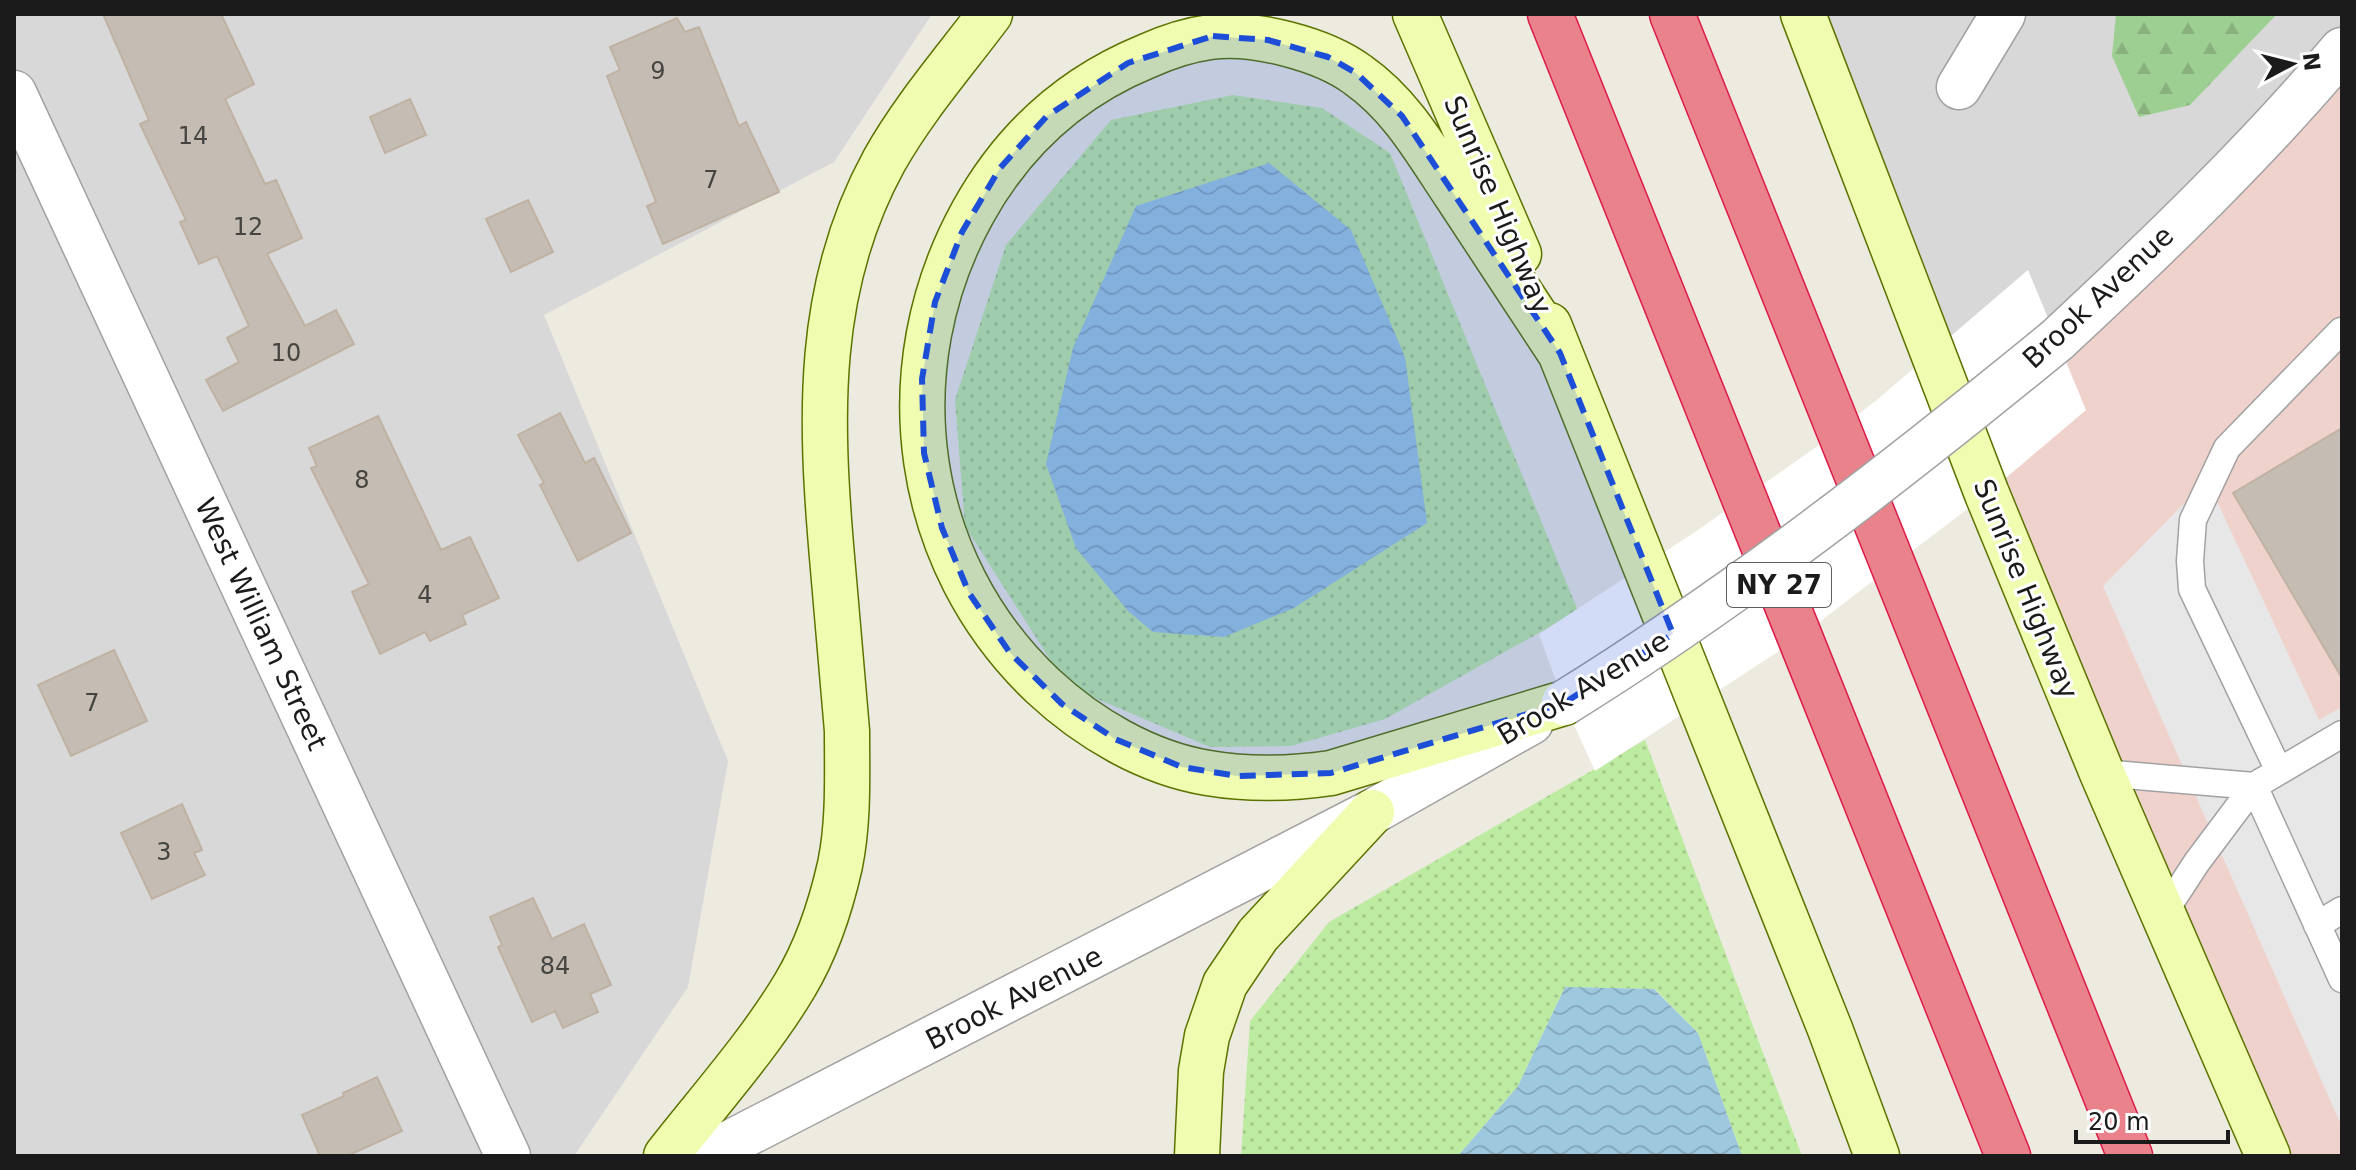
<svg xmlns="http://www.w3.org/2000/svg" width="2356" height="1170" font-family="'DejaVu Sans',sans-serif">
	<style>
		.residential { fill: #d9d8d8 }
		.commercial { fill: #f0d2cd }
		.grass { fill: url(#grass-dots) }
		.forest { fill: url(#forest-firs) }
		.parking { fill: #e7e7e7 }
		.water { fill: url(#water-waves) }
		.pier { fill: #fff }
		.building { fill: #c5bdb3; stroke: #bfb2a2; stroke-width: 2 }
		.lines { fill: none; stroke-linecap: round; stroke-linejoin: round }
		.service-casing { stroke: #a2a2a2; stroke-width: 29 }
		.minor-casing { stroke: #a2a2a2; stroke-width: 47 }
		.tertiary-casing { stroke: #a2a2a2; stroke-width: 47 }
		.secondary-casing { stroke: #5b7400; stroke-width: 47 }
		.motorway-casing { stroke: #dd1b49; stroke-width: 47 }
		.service { stroke: #fff; stroke-width: 26 }
		.minor { stroke: #fff; stroke-width: 44 }
		.tertiary { stroke: #fff; stroke-width: 44 }
		.secondary { stroke: #f0fcaf; stroke-width: 44 }
		.motorway { stroke: #ea828b; stroke-width: 44 }
		.tertiary-bridge-casing { stroke: #a2a2a2; stroke-width: 47; stroke-linecap: butt }
		.tertiary-bridge { stroke: #fff; stroke-width: 44 }
		.marked { fill: #1d4ed8; fill-opacity: 0.2; stroke: #1d4ed8; stroke-width: 6; stroke-dasharray: 16 10; stroke-linejoin: round }
		.labels { text-anchor: middle; dominant-baseline: central; stroke-width: 6; stroke-linejoin: round; paint-order: stroke }
		.number-label { font-size: 24px; fill: #464441 }
		.shield { fill: #fff; stroke: #5f5f5f; stroke-width: 2 }
		.shield-label { font-size: 26px; font-weight: bold; fill: #1b1b1b }
		.street-label { font-size: 28px; fill: #1b1b1b; stroke: #fff }
	</style>
	<defs>
		<pattern id="grass-dots" width="8" height="8" patternUnits="userSpaceOnUse" patternTransform="scale(2)"><rect width="8" height="8" fill="#beeba2"/><path d="M2 2h.1M6 6h.1" fill="none" stroke="#a3c98b" stroke-width="1.8" stroke-linecap="round"/></pattern>
		<pattern id="forest-firs" width="22" height="20" patternUnits="userSpaceOnUse" patternTransform="scale(2)"><rect width="22" height="20" fill="#9ecf92"/><path d="M5 1l3.5 6h-7zM16 11l3.5 6h-7z" fill="#88b17d"/></pattern>
		<pattern id="water-waves" width="16" height="10" patternUnits="userSpaceOnUse" patternTransform="scale(2)"><rect width="16" height="10" fill="#9dc8de"/><path d="M0 5q4-4 8 0t8 0" fill="none" stroke="#87abbe"/></pattern>
	</defs>
	<rect width="100%" height="100%" fill="#edeae0"/>
	<path class="residential" d="M14 14H932L834 162 544 315 728 761 688 987 574 1156H14Z
		M1803 14H2342V50L2057 340 2028 270 1932 352Z"/>
	<path class="commercial" d="M2342 50V1156H2268L1987 494 2057 340Z"/>
	<path class="grass" d="M1233 95 1322 108 1390 153 1578 611 1385 719 1291 746 1210 747 1067 686 965 526 955 400 1006 245 1111 120Z
		M1645 740 1802 1156H1742L1698 1033 1655 989 1565 987 1518 1086 1458 1156H1241L1250 1021 1329 922Z"/>
	<path class="forest" d="M2116 14H2277L2190 105 2139 117 2112 56Z"/>
	<path class="parking" d="M2207 480 2319 720 2342 707V1127L2103 586Z"/>
	<path class="water" d="M1269 163 1351 230 1405 357 1427 523 1294 608 1224 637 1153 632 1128 611 1076 548 1046 464 1073 348 1136 206Z
		M1565 987 1654 989 1698 1033 1742 1156H1458L1518 1086Z"/>
	<path class="pier" d="M2028 270 2086 410 1987 494 1793 642 1595 771 1564 703 1539 634 1698 530 1819 445 1878 399Z"/>
	<path class="building" d="M103 14H221L254 84 225 99 265 184 276 180 302 238 267 254 305 326 336 310 354 344 223 411 206 380 239 362 227 338 249 326 217 256 199 264 180 222 186 220 140 124 149 120Z
		M677 18 685 32 699 27 739 126 746 122 779 192 663 244 647 206 656 202 607 76 620 70 610 47Z
		M410 99 426 135 385 153 370 117Z
		M528 200 553 252 511 272 486 219Z
		M560 413 585 463 594 458 631 533 578 561 540 485 544 483 518 435Z
		M378 416 441 550 470 537 499 598 462 615 466 624 430 641 425 632 380 654 352 592 369 584 311 468 317 466 309 448Z
		M2342 428V678L2233 493Z
		M114 650 147 721 71 756 38 685Z
		M182 804 202 850 194 853 205 875 152 899 121 833Z
		M533 898 552 939 584 924 611 985 590 994 598 1012 563 1028 555 1011 532 1022 498 947 502 945 490 917Z
		M377 1077 402 1131 347 1156H320L302 1115 344 1096 343 1093Z"/>
	<g class="lines">
		<g class="service-casing">
			<path id="service" d="M2342 734 2254 786 2342 979
				M2279 771 2192 589 2190 561 2193 520 2227 448 2341 331
				M2102 773 2254 786 2197 862 2163 914
				M2317 925 2342 910"/>
		</g>
		<g class="minor-casing">
			<path id="minor" d="M1959 87 2003 14
				M14 93 508 1156"/>
		</g>
		<g class="tertiary-casing">
			<path id="tertiary" d="M2057 340C2156 248 2255 153 2342 50
				M704 1156 1372 812 1531 722"/>
		</g>
		<g class="secondary-casing">
			<path id="secondary" d="M1415 14 1519 254
				M1803 14 1987 494 2102 773 2268 1156
				M1549 325 1830 1029 1877 1156
				M1560 353C1525 300 1491 248 1456 195 1427 152 1402 106 1358 75 1323 49 1253 31 1210 37 1188 40 1167 47 1147 56 1071 87 1013 140 973 212 886 369 912 562 1043 686 1088 728 1147 763 1208 773 1249 780 1290 779 1331 773L1564 703
				M666 1156C708 1102 760 1044 795 985 816 950 831 905 840 865 849 821 847 776 847 731 842 673 837 615 832 557 820 418 815 287 884 161 913 109 954 62 990 14
				M1197 1156 1201 1071 1207 1036 1225 984 1258 935 1372 812"/>
		</g>
		<g class="motorway-casing">
			<path id="motorway" d="M1550 14 2008 1156
				M1672 14 2130 1156"/>
		</g>
		<use href="#service" class="service"/>
		<use href="#minor" class="minor"/>
		<use href="#tertiary" class="tertiary"/>
		<use href="#secondary" class="secondary"/>
		<use href="#motorway" class="motorway"/>
		<g class="tertiary-bridge-casing">
			<path id="tertiary-bridge" d="M1564 703C1738 595 1898 470 2057 340"/>
		</g>
		<use href="#tertiary-bridge" class="tertiary-bridge"/>
	</g>
	<path class="marked" d="M1213 36 1268 40 1328 57 1356 73 1402 116 1560 353 1673 634 1564 703 1331 773 1237 776 1182 767 1115 739 1062 704 1010 653 969 593 942 528 924 453 922 379 935 302 962 232 1000 168 1047 116 1128 63Z"/>
	<g class="labels">
		<g class="number-label">
			<text x="658" y="71">9</text>
			<text x="193" y="136">14</text>
			<text x="711" y="180">7</text>
			<text x="248" y="227">12</text>
			<text x="286" y="353">10</text>
			<text x="362" y="480">8</text>
			<text x="425" y="595">4</text>
			<text x="92" y="703">7</text>
			<text x="164" y="852">3</text>
			<text x="555" y="966">84</text>
		</g>
		<rect class="shield" x="1727" y="563" width="104" height="44" rx="6"/>
		<g class="shield-label">
			<text x="1779" y="585">NY 27</text>
		</g>
		<g class="street-label">
			<text transform="translate(1498 205) rotate(67)">Sunrise Highway</text>
			<text transform="translate(2098 297) rotate(-43)">Brook Avenue</text>
			<text transform="translate(2026 589) rotate(68)">Sunrise Highway</text>
			<text transform="translate(261 624) rotate(65)">West William Street</text>
			<text transform="translate(1583 688) rotate(-31)">Brook Avenue</text>
			<text transform="translate(1014 998) rotate(-27)">Brook Avenue</text>
		</g>
	</g>
	<rect width="2356" height="1170" fill="none" stroke="#1b1b1b" stroke-width="32"/>
	<g transform="translate(2292 64) rotate(83)" stroke="#ffffff" stroke-width="6" paint-order="stroke">
	<path d="M0-6L14 30L0 20L-14 30Z" fill="#1b1b1b"/>
	<text y="-12" font-size="22" font-weight="bold" text-anchor="middle" fill="#1b1b1b">N</text>
	</g>
	<path d="M2076 1130v12h152v-12" fill="none" stroke="#1b1b1b" stroke-width="4"/>
	<text x="2088" y="1130" font-size="24" fill="#1b1b1b" stroke="#ffffff" stroke-width="6" paint-order="stroke">20 m</text>
</svg>
